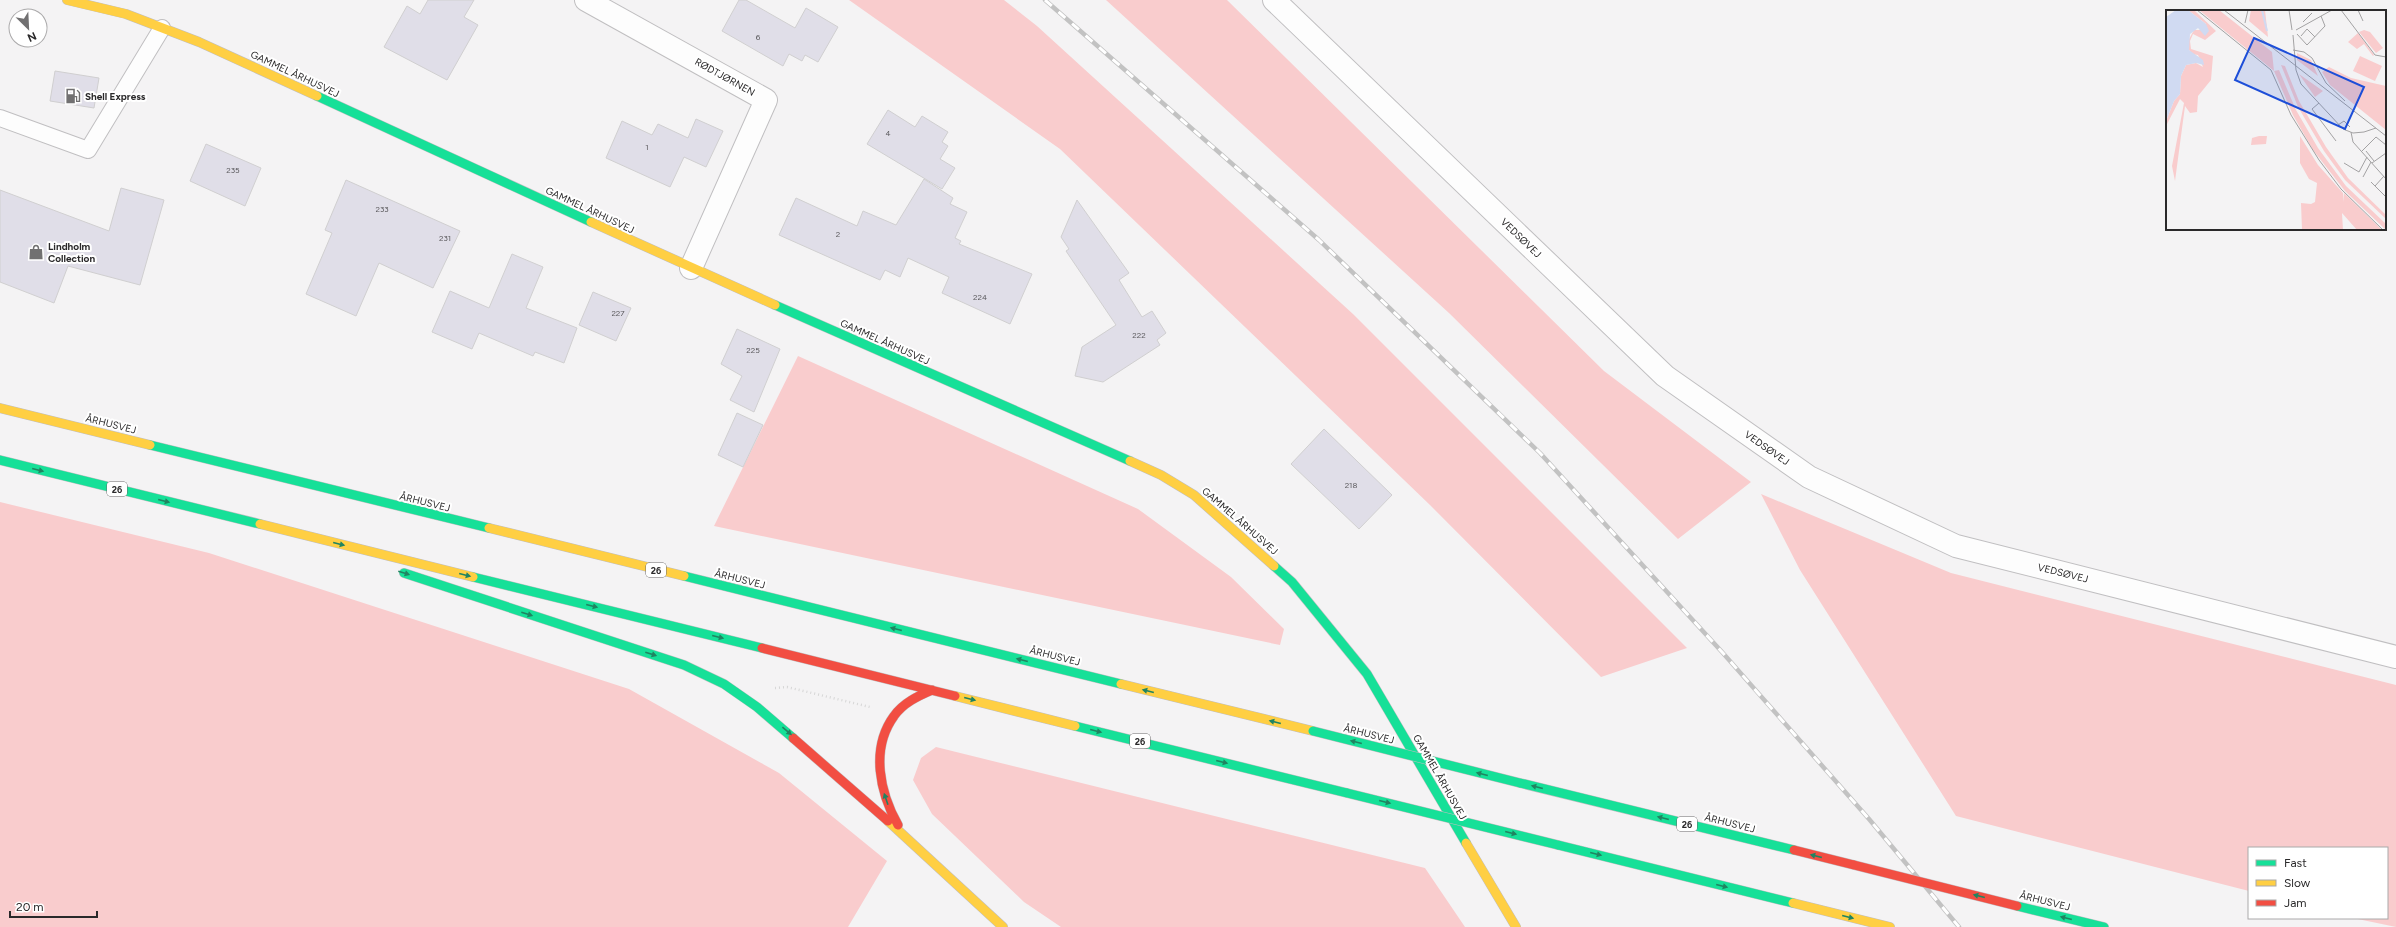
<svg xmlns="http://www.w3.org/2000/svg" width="2396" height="927" font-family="Figtree,sans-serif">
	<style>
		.green { fill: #f9cccd }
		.building { fill: #e0dee8; stroke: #d0cfd0 }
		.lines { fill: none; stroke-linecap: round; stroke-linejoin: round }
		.lane-casing { stroke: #c0bfc1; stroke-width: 18 }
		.street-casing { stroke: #c0bfc1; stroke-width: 24 }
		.fast-casing { stroke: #c0bfc1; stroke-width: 10 }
		.slow-casing { stroke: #c0bfc1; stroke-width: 10 }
		.jam-casing { stroke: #c0bfc1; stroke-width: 10 }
		.path { stroke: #d6d6d6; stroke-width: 2.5; stroke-dasharray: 1 3; stroke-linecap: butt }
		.lane { stroke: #fdfdfd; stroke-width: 16 }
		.street { stroke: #fdfdfd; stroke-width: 22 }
		.fast { stroke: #16e098; stroke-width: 9 }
		.slow { stroke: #ffcf43; stroke-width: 9 }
		.jam { stroke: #f24e42; stroke-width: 9 }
		.rail-casing { stroke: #c2c2c2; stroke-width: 4.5 }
		.rail { stroke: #fff; stroke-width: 3; stroke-dasharray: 9; stroke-linecap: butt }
		.fast-bridge-casing { stroke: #c6bbc0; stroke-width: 10; stroke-linecap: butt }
		.jam-bridge-casing { stroke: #c6bbc0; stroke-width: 10; stroke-linecap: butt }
		.fast-bridge { stroke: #16e098; stroke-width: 9 }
		.jam-bridge { stroke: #f24e42; stroke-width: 9 }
		.oneway { fill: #208461 }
		.labels { text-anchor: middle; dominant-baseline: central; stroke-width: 4; stroke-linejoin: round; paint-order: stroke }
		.number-label { font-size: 8px; fill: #58575a }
		.shield { fill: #fff; stroke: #6a696a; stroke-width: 1 }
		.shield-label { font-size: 9px; font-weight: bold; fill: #2a292a }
		.street-label { font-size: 10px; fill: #2a292a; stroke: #fff }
		.poi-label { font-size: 10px; font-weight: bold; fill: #2a292a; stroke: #fff; text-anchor: start }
		.inset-river { fill: none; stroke: #d0daf2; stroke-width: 2 }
		.inset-road { fill: none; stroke: #a3a2a3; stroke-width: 1 }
		.view { fill: #1d4ed8; fill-opacity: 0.15; stroke: #1d4ed8; stroke-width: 2 }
		.inset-edge { fill: none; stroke: #2a292a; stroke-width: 2 }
	</style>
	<rect width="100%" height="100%" fill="#f4f3f4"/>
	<path class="green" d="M849 0H1004L1037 26 1353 314 1687 648 1601 677 1430 505 1060 149Z
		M1106 0H1227L1604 371 1751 482 1678 539 1449 313Z
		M798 356 1138 509 1231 577 1284 629 1280 645 714 526Z
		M1761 494 1951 573 2396 685V927L2353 918H2387V848H2249V891L1956 816 1800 570Z
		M0 502 209 553 629 689 779 773 887 861 848 927H0Z
		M936 747 1425 868 1465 927H1061L1024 902 932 814 913 780 921 758Z"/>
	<path class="building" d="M428 0H474L464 17 478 25 447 80 384 47 407 6 420 14Z
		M739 0H746L795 28 806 8 838 27 818 62 805 55 802 61 789 54 783 66 722 31Z
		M55 71 99 78 94 108 50 101Z
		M888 110 915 127 922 116 948 132 942 142 948 146 940 159 955 168 942 189 867 144Z
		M696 119 723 131 706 167 684 157 670 187 606 158 622 121 652 135 658 124 688 138Z
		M206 144 261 168 245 206 190 181Z
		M924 179 953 198 950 204 967 212 955 238 961 241 959 244 1032 274 1010 324 942 293 949 277 908 258 900 277 885 270 880 280 779 235 796 198 857 226 863 211 896 225Z
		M346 180 460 231 433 288 379 263 356 316 306 294 332 233 325 230Z
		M121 188 164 200 140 285 68 266 54 303 0 282V190L109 231Z
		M1077 200 1129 273 1119 280 1142 317 1152 311 1166 333 1157 340 1160 345 1103 382 1075 376 1082 347 1116 325 1066 251 1069 249 1061 237Z
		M512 254 543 267 526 308 577 328 564 363 535 352 533 356 479 333 472 349 432 332 450 291 489 308Z
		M593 292 631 308 616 341 579 325Z
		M737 329 780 349 754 412 730 400 742 376 721 364Z
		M737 413 763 425 743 467 718 455Z
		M1324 429 1392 495 1359 529 1291 464Z"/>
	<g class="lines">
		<g class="lane-casing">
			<path id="lane" d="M0 118 88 150 162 28"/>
		</g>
		<g class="street-casing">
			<path id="street" d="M586 0 766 100 691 268
				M1274 0 1665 376 1809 477 1956 546 2396 657"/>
		</g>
		<g class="fast-casing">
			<path id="fast" d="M317 96 591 222
				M775 305 1130 461
				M150 445 489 528
				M0 460 260 524
				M1274 566 1292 582 1367 674 1466 843
				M404 573 684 665 724 684 757 707 793 738
				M684 576 1121 684
				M473 577 762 648
				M1075 726 1347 793
				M1520 783 1794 850
				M1558 845 1793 903
				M2017 906 2104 927"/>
		</g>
		<g class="slow-casing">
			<path id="slow" d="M67 0 126 14 199 42 317 96
				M591 222 775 305
				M0 408 150 445
				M1130 461 1161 475 1194 495 1274 566
				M260 524 473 577
				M489 528 684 576
				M1121 684 1313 731
				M955 696 1075 726
				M888 821 1003 927
				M1466 843 1516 927
				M1793 903 1890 927"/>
		</g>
		<g class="jam-casing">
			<path id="jam" d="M762 648 955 696
				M793 738 888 821
				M898 825C880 793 870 749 894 716 903 703 918 696 932 690
				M1794 850 1854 865"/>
		</g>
		<path class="path" d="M775 688 787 687 870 707"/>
		<use href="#lane" class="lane"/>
		<use href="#street" class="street"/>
		<use href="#fast" class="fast"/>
		<use href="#slow" class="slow"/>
		<use href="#jam" class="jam"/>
		<g class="rail-casing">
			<path id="rail" d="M1045 0 1319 240 1540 453 1722 652 1869 819 1959 927"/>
		</g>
		<use href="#rail" class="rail"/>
		<g class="fast-bridge-casing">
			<path id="fast-bridge" d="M1313 731 1520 783
				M1347 793 1558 845"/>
		</g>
		<g class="jam-bridge-casing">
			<path id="jam-bridge" d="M1854 865 2017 906"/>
		</g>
		<use href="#fast-bridge" class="fast-bridge"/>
		<use href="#jam-bridge" class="jam-bridge"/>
	</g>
	<defs><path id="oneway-solid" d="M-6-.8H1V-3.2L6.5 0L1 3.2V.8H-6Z"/></defs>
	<g class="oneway">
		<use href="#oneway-solid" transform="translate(38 470) rotate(14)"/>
		<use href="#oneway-solid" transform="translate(164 501) rotate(14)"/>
		<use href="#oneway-solid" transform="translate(339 544) rotate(14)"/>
		<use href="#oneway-solid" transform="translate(404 573) rotate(18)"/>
		<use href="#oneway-solid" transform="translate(465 575) rotate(14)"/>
		<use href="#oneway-solid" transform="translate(592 606) rotate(14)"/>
		<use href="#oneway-solid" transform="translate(527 614) rotate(18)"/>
		<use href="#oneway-solid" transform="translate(896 629) rotate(-166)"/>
		<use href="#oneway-solid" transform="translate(718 637) rotate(14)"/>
		<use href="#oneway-solid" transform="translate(651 654) rotate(18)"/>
		<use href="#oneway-solid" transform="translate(1022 660) rotate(-166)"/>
		<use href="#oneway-solid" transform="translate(1148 691) rotate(-166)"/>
		<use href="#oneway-solid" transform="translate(970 699) rotate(14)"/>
		<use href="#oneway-solid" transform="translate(1275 722) rotate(-166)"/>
		<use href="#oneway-solid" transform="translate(787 731) rotate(40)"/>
		<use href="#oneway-solid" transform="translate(1096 731) rotate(14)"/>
		<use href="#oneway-solid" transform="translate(1356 742) rotate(-166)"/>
		<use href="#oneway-solid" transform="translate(1222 762) rotate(14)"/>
		<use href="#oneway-solid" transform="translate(1482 774) rotate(-166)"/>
		<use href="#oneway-solid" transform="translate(1537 787) rotate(-166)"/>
		<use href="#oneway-solid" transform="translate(886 799) rotate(-109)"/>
		<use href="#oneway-solid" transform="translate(1385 802) rotate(14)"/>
		<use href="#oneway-solid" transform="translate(1663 818) rotate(-166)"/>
		<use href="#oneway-solid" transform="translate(1511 833) rotate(14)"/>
		<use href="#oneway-solid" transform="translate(1596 854) rotate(14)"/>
		<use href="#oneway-solid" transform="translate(1816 856) rotate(-166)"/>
		<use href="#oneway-solid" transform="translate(1722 886) rotate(14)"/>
		<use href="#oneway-solid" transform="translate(1979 896) rotate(-166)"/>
		<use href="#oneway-solid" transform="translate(1848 917) rotate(14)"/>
		<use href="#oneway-solid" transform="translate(2066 918) rotate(-166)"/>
	</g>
	<defs>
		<g id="fuel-bare" transform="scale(1.2)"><path d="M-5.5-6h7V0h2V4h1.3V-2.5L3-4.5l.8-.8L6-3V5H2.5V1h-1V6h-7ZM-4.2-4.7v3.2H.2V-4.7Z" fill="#717071" stroke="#fff" stroke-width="2.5" paint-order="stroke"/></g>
		<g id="shop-bare" transform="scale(1.2)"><path d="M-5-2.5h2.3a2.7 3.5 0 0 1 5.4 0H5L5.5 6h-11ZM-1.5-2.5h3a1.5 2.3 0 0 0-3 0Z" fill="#717071" stroke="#fff" stroke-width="2.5" paint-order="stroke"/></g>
	</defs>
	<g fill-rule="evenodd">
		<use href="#fuel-bare" x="73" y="96"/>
		<use href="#shop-bare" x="36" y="252"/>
	</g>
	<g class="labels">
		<g class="number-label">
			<text x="758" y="37">6</text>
			<text x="888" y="133">4</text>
			<text x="647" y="147">1</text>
			<text x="233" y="170">235</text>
			<text x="382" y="209">233</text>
			<text x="838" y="234">2</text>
			<text x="445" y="238">231</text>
			<text x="980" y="297">224</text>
			<text x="618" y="313">227</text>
			<text x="1139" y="335">222</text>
			<text x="753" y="350">225</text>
			<text x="1351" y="485">218</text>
		</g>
		<g class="shield">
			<rect x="107" y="482" width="20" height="14" rx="3"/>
			<rect x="646" y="563" width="20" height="14" rx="3"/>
			<rect x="1130" y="734" width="20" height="14" rx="3"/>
			<rect x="1677" y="817" width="20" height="14" rx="3"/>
		</g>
		<g class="shield-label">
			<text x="117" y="489">26</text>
			<text x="656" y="570">26</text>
			<text x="1140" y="741">26</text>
			<text x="1687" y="824">26</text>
		</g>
		<g class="street-label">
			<text transform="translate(295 74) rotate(25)">GAMMEL ÅRHUSVEJ</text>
			<text transform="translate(725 77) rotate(29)">RØDTJØRNEN</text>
			<text transform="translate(590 210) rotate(25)">GAMMEL ÅRHUSVEJ</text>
			<text transform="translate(1521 238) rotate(44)">VEDSØVEJ</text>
			<text transform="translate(885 342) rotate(24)">GAMMEL ÅRHUSVEJ</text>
			<text transform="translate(111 424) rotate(14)">ÅRHUSVEJ</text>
			<text transform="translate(1767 448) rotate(35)">VEDSØVEJ</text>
			<text transform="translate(425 502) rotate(14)">ÅRHUSVEJ</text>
			<text transform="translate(1240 521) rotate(41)">GAMMEL ÅRHUSVEJ</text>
			<text transform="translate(2063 573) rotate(14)">VEDSØVEJ</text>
			<text transform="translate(740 579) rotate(14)">ÅRHUSVEJ</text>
			<text transform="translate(1055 656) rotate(14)">ÅRHUSVEJ</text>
			<text transform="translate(1369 734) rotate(14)">ÅRHUSVEJ</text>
			<text transform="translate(1440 777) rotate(60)">GAMMEL ÅRHUSVEJ</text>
			<text transform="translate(1730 823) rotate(14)">ÅRHUSVEJ</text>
			<text transform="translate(2045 901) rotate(14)">ÅRHUSVEJ</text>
		</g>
		<g class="poi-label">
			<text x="85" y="96">Shell Express</text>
			<text x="48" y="246">Lindholm<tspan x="48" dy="12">Collection</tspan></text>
		</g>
	</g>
	<g transform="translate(2166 10)">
		<rect width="220" height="220" fill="#f4f3f4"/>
		<path d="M22 0 29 1 50 21 39 30 27 24 24 31 25 39 47 46 45 70 32 86 31 102 24 103 19 96 9 171 6 156 18 93 14 89 0 116V111L8 91 14 84 15 66 20 55 30 53 37 57 32 45 26 44 23 40 22 31 28 20H35L40 14ZM33 0H53L106 42 108 61ZM85 0H99L102 27 83 11ZM198 20 204 22 217 38 210 43 193 22ZM192 23 208 45 207 46 198 34 191 39 182 32ZM131 43 145 50 152 66 131 50ZM194 46 216 56 209 71 187 61ZM115 55 119 56 133 91 160 137 182 168 220 205V209L179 170 158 141 132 97ZM163 57 185 68 220 76V120L164 75 156 62ZM113 60 130 100 152 138 180 176 220 214V220L179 181 147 140 127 105 108 61ZM133 64 157 81 149 87ZM93 126H101L100 134 85 135 86 128ZM134 126 152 155 177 183V192L178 183 216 220H191L176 203 177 220H136L135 193 145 194 149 192 151 173 143 169 134 153Z" fill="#f9cccd"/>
		<path d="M10 0H22L40 14 43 21 39 26 32 18 24 24 23 40 37 50 38 55 30 53 20 55 15 66 14 84 8 91 0 111V7Z" fill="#d0daf2"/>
		<path class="inset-river" d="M96 0 101 21"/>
		<path class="inset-road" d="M31 0 105 60 125 105 153 150 175 179 217 220M58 0 220 126M123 0 126 20M175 0 209 45 220 47M192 0 197 11M137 12 146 3M79 13 82 0M130 20 166 0M131 24 141 35 159 16 155 6M127 25 130 60 135 74 177 119 187 123 198 122M135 26 141 19 149 27M127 40 138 42 146 48 160 73 179 91M153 93 146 99 170 131M172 115 178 111 184 117M185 122 187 132 220 169M198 122 210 118M196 141 210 127 220 135M200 141 208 151M178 153 193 162 201 147M206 153 220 143M197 167 205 152M205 172 220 187M209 176 218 166"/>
		<path class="view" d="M88 28 198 77 179 119 69 70Z"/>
		<rect width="220" height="220" class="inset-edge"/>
	</g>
	<rect x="2248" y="847" width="140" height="72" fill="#ffffff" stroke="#aaa9aa"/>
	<rect x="2256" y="860" width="20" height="6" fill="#16e098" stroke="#aaa9aa"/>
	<text x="2284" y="867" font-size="12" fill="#2a292a">Fast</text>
	<rect x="2256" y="880" width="20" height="6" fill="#ffcf43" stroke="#aaa9aa"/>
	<text x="2284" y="887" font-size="12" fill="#2a292a">Slow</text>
	<rect x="2256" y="900" width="20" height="6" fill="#f24e42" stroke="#aaa9aa"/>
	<text x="2284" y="907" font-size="12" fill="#2a292a">Jam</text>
	<g transform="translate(28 28) rotate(156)"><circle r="19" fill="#ffffff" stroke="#aaa9aa"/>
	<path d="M0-3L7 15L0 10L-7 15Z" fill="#717071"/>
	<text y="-6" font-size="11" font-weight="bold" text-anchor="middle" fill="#2a292a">N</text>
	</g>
	<path d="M10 911v6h87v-6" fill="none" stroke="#2a292a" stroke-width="2"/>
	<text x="16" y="911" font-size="12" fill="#2a292a" stroke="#ffffff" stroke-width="3" paint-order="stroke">20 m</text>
</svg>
